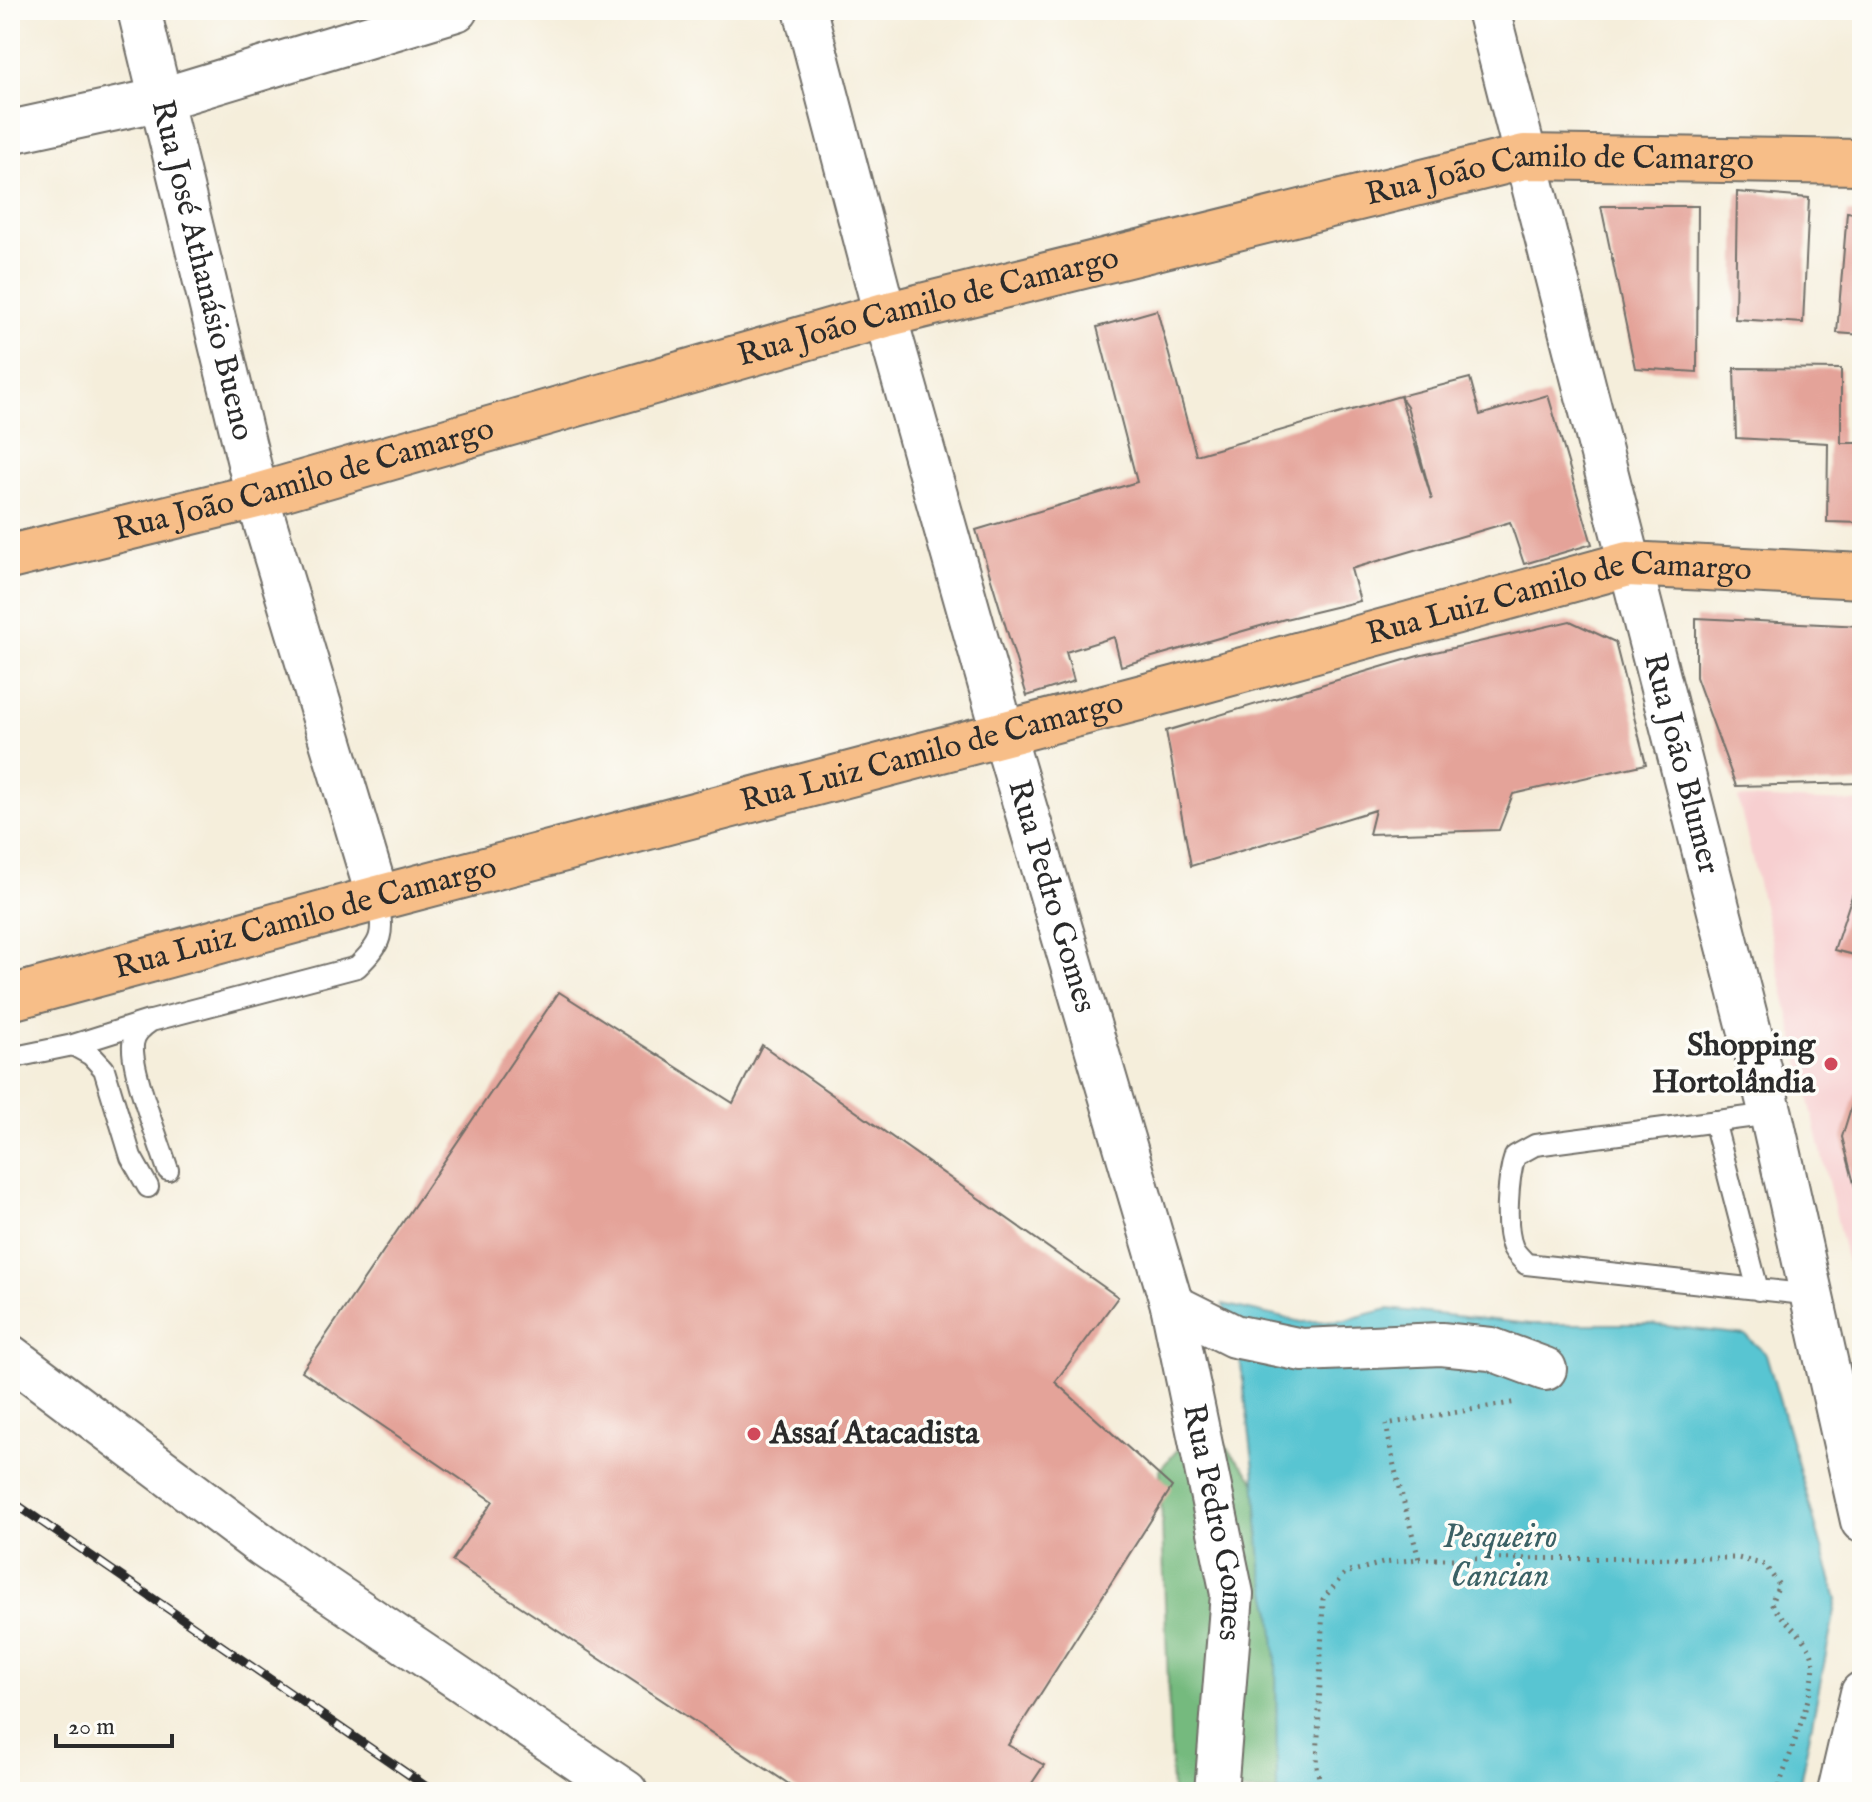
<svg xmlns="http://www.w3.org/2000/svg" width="1872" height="1802" font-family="'IM FELL English',serif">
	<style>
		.built { fill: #f7cfd0 }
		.forest { fill: #74ba7e; stroke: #507254; stroke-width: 2 }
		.water { fill: #59c5d2; stroke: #42787e; stroke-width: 2 }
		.building { fill: #e4a399 }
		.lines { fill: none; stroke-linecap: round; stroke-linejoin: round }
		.service-casing { stroke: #726f69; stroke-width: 24 }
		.minor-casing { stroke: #726f69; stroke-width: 46 }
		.primary-casing { stroke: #726f69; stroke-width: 48 }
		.path { stroke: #726f69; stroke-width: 5; stroke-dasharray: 2 6; stroke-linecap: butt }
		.service { stroke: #fff; stroke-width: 20 }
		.minor { stroke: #fff; stroke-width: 42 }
		.primary { stroke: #f7be88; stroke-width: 44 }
		.rail-casing { stroke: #2b2b2b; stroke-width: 9 }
		.rail { stroke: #fdfcf7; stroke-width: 6; stroke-dasharray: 18; stroke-linecap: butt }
		.poi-dot { fill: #d1495b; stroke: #fdfcf7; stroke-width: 3 }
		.labels { text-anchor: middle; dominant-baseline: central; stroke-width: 7; stroke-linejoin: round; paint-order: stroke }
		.street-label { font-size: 32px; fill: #2b2b2b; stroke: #fdfcf7 }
		.poi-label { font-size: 32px; font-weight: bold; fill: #2b2b2b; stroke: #fdfcf7; text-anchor: end }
		.water-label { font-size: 34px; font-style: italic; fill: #3b6165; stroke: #fdfcf7 }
	</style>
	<rect width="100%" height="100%" fill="#fdfcf7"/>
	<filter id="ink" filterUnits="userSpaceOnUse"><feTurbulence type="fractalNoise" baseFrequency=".0125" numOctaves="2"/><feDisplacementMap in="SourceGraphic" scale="16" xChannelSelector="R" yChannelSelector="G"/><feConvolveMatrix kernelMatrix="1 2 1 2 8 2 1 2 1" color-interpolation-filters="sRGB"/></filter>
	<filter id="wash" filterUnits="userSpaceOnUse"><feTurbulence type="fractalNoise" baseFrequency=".006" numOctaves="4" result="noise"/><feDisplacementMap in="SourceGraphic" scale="32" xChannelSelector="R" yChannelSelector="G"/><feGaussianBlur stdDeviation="1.8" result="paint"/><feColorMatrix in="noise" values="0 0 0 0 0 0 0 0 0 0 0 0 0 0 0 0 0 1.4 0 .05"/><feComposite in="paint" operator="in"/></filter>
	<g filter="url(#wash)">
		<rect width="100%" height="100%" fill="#f5eedb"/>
		<path class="built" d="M1738 798 1850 802 1862 801V1326Z"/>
		<path class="forest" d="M1204 1421 1252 1477 1288 1534 1355 1792H1172L1160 1469Z"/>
		<path class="water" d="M1223 1304 1302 1322 1345 1320 1388 1309 1530 1324H1649L1745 1335 1766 1354 1837 1600 1798 1792H1277L1276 1660 1272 1613 1261 1566 1255 1476 1241 1365 1232 1327Z"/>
		<g id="blocks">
			<path class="building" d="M1737 192 1809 198 1803 323 1735 319Z
				M1601 206H1698L1697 372 1635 368Z
				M1847 212 1862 214V335L1837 333Z
				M1157 310 1196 455 1400 396 1432 500 1407 406 1400 396 1470 378 1480 415 1548 395 1592 544 1524 564 1510 522 1351 569 1360 601 1285 619 1121 666 1114 637 1066 652 1074 681 1027 696 976 530 1137 482 1097 327Z
				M1734 368 1841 369V443H1862V523L1827 522 1828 443 1736 438Z
				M1696 618 1862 626 1860 649H1862V783L1736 786 1696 677Z
				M1570 621 1615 642 1646 764 1513 794 1499 830 1369 834 1375 810 1191 866 1166 731 1418 656Z
				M1862 866V957L1834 950Z
				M559 992 733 1103 762 1045 1118 1297 1055 1382 1172 1487 1008 1745 1044 1765 1026 1792H801L452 1561 493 1501 302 1371Z
				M1861 1075 1862 1207H1860L1842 1137Z"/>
		</g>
	</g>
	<g filter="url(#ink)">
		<use href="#blocks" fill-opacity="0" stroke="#726f69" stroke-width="2"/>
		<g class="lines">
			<g class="service-casing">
				<path id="service" d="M73 1045 149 1021
					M10 1058 73 1045 91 1055 104 1069 131 1157 148 1187
					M1771 1114 1535 1145 1515 1156C1508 1176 1504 1228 1513 1248 1516 1254 1522 1259 1526 1264L1813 1295
					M1714 1121 1758 1290
					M168 1170C159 1142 131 1070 133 1045 133 1034 142 1027 151 1021L357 967C385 940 383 934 378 898"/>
			</g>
			<g class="minor-casing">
				<g id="minor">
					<path id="s1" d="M139 10 257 496 378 898"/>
					<path id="s2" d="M805 10 885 315 1003 732 1172 1305 1232 1594 1216 1792"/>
					<path id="s3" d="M1488 10 1771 1114 1862 1521"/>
					<path d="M10 132 162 99 456 10"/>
					<path d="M1172 1305 1234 1336 1302 1350 1441 1344 1491 1349 1545 1369"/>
					<path d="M10 1356 263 1546 626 1792"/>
					<path d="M1839 1792 1862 1693"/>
				</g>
			</g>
			<g class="primary-casing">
				<g id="primary">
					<path id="s4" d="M10 557 257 496 885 315 1524 157 1862 162"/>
					<path id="s5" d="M10 998 378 898 1177 688 1628 564 1862 576"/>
				</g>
			</g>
			<path class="path" d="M1419 1559 1738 1558 1765 1565 1779 1585 1771 1603C1782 1622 1807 1635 1813 1658 1819 1683 1786 1764 1777 1792
				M1321 1792 1317 1766 1323 1599 1345 1573 1383 1563 1419 1559 1394 1466 1386 1424 1517 1402"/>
			<use href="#service" class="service"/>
			<use href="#minor" class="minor"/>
			<use href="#primary" class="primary"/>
			<g class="rail-casing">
				<path id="rail" d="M10 1500 434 1792"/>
			</g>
			<use href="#rail" class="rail"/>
		</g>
	</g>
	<g class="poi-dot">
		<circle cx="1831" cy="1064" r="8"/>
		<circle cx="754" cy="1434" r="8"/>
	</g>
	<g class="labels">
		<g class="street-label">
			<text stroke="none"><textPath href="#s4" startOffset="1600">Rua João Camilo de Camargo</textPath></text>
			<text stroke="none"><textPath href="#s1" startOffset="268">Rua José Athanásio Bueno</textPath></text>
			<text stroke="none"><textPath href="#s4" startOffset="952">Rua João Camilo de Camargo</textPath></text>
			<text stroke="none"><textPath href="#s4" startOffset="304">Rua João Camilo de Camargo</textPath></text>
			<text stroke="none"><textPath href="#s5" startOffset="1602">Rua Luiz Camilo de Camargo</textPath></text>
			<text stroke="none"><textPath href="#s5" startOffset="954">Rua Luiz Camilo de Camargo</textPath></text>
			<text stroke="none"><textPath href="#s3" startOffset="778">Rua João Blumer</textPath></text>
			<text stroke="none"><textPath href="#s2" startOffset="920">Rua Pedro Gomes</textPath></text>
			<text stroke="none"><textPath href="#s5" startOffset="306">Rua Luiz Camilo de Camargo</textPath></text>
			<text stroke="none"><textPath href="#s2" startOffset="1568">Rua Pedro Gomes</textPath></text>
		</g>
		<g class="poi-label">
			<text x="1815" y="1046">Shopping<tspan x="1815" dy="37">Hortolândia</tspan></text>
			<text x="770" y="1434" text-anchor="start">Assaí Atacadista</text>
		</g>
		<g class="water-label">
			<text x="1500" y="1537">Pesqueiro<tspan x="1500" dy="39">Cancian</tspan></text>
		</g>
	</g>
	<rect width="1872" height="1802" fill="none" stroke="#fdfcf7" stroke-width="40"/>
	<path d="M56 1734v12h116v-12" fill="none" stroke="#2b2b2b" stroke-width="4"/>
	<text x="68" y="1734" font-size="24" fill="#2b2b2b" stroke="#fdfcf7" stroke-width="6" paint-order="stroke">20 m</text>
</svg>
